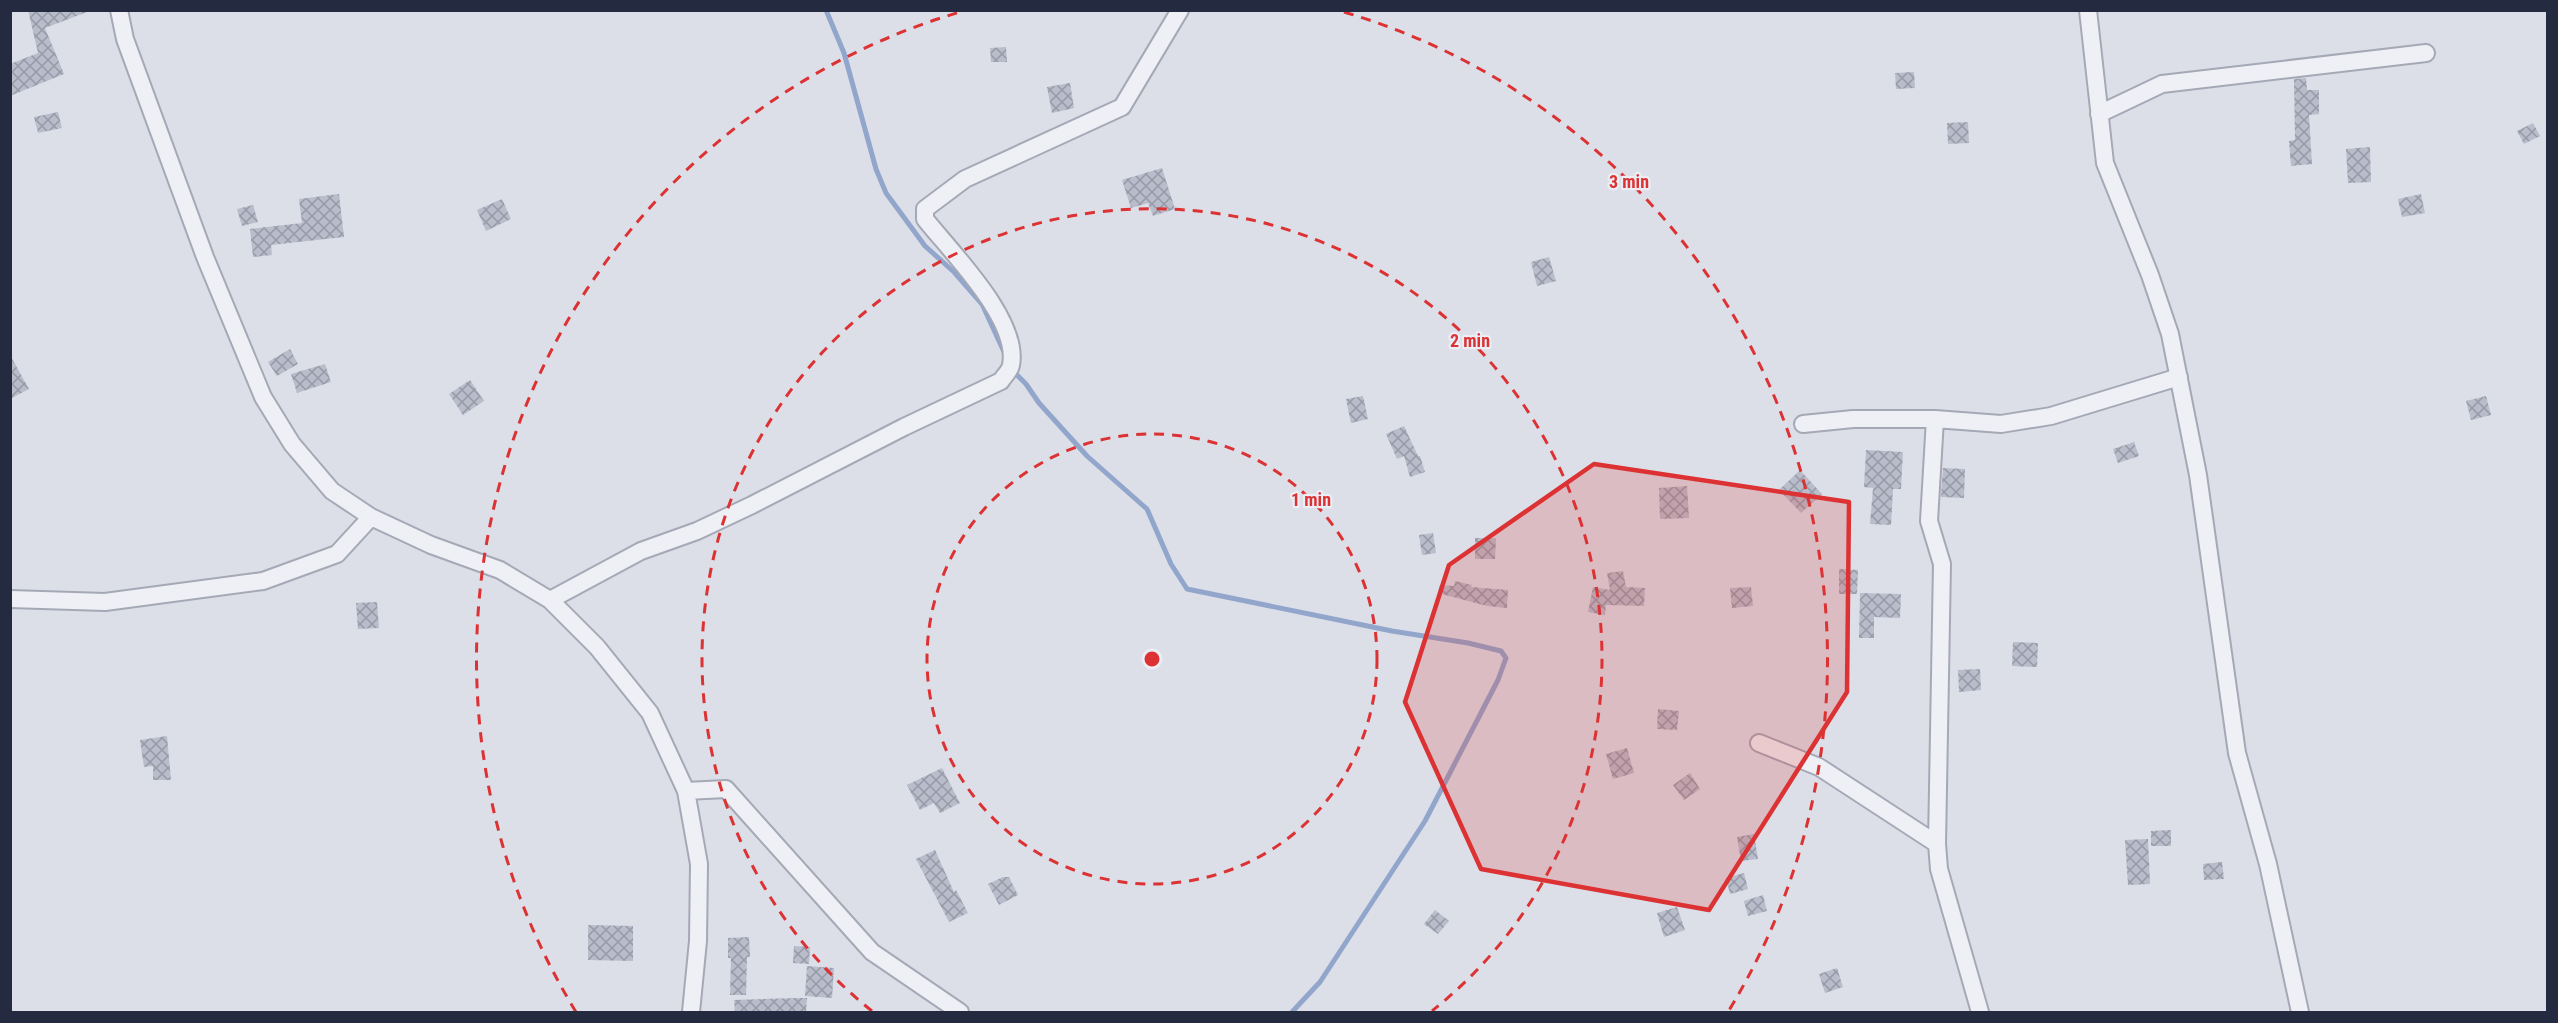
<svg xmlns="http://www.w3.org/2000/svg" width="2558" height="1023" font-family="'Roboto Condensed',sans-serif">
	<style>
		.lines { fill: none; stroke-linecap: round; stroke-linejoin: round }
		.stream { stroke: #92a6cc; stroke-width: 5 }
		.building { fill: url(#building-cross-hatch) }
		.minor-casing { stroke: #a5a9b6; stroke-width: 20 }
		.minor { stroke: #eff0f6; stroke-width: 16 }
		.marked { fill: #dc3233; fill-opacity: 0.2; stroke: #dc3233; stroke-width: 4.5; stroke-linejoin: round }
		.ring { fill: none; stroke: #dc3233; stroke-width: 3; stroke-dasharray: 10 8 }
		.centre { fill: #dc3233; stroke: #ebeef5; stroke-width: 3 }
		.ring-label { font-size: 18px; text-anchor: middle; font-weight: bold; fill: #dc3233; stroke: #ebeef5; stroke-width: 4.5; stroke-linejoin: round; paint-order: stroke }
	</style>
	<defs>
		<pattern id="building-cross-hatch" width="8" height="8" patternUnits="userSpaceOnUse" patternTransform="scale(1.5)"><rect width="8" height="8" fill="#b9bdcb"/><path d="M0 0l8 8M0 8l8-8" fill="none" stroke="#969aa6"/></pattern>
	</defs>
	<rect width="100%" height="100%" fill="#dcdfe8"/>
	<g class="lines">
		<path class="stream" d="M826 10 844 53 876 169 886 193 925 246 954 272 982 304 1005 354
			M1012 370 1026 384 1039 403 1087 456 1147 509 1171 564 1187 589 1392 631 1468 643 1501 651 1506 658 1498 680 1425 821 1320 982 1292 1012"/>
	</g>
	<path class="building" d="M28 10 87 12 45 28 64 74 10 96V64L38 53Z
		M1006 47 1007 62H991L990 48Z
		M1914 72 1915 88 1896 89 1895 73Z
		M2306 78 2307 90H2319V114L2309 115 2312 164 2291 166 2289 141 2295 140 2294 79Z
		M1070 83 1074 108 1052 113 1047 87Z
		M58 112 62 128 38 133 34 117Z
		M1968 122 1969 143 1948 144 1947 123Z
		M2533 123 2540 136 2524 144 2517 131Z
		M2370 147 2371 182 2348 183 2346 149Z
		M1162 168 1175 209 1153 216 1148 203 1131 208 1122 180Z
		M339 194 344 237 271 245 272 255 253 257 250 229 302 223 299 199Z
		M2421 194 2425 213 2402 217 2398 199Z
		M502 199 511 219 486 231 477 210Z
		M253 205 258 222 242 226 237 209Z
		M1549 257 1556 281 1537 286 1531 262Z
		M290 349 298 364 277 376 268 362Z
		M10 355 29 389 10 399Z
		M325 364 331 382 297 393 291 374Z
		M470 380 484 401 463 415 449 394Z
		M1363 396 1368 419 1351 423 1346 399Z
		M2486 396 2491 415 2471 420 2466 401Z
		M1404 426 1418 456H1420L1425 472 1410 477 1404 456 1397 459 1386 434Z
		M2134 442 2139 456 2118 463 2113 449Z
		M1866 450 1903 452 1901 489H1893L1891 525 1870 524 1873 488 1864 487Z
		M1943 468 1965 469 1964 498 1941 497Z
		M1800 470 1822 494 1801 513 1779 490Z
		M1687 486 1689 518 1660 519 1659 488Z
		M1433 533 1436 553 1422 555 1419 535Z
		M1475 538H1496L1495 559H1475Z
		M1839 569 1858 570 1857 594H1839Z
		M1623 571 1626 587 1645 588 1644 606 1606 605 1605 615 1588 612 1593 587 1610 590 1607 573Z
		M1455 581 1472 585 1471 587 1508 590 1507 608 1487 606 1438 593 1440 585 1454 586Z
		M1751 587 1753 606 1732 608 1730 588Z
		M1860 593 1901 594 1900 618 1874 617V638H1859Z
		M377 602 379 628 358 629 356 603Z
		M2013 642 2038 643 2037 667 2012 666Z
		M1980 669 1981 690 1959 692 1958 670Z
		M1658 709 1679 711 1677 730 1657 729Z
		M167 736 171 780H153V766L144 767 140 740Z
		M1627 748 1634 773 1613 779 1606 754Z
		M942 768 960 803 940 813 934 803 920 810 907 785Z
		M1690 773 1700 789 1684 800 1673 785Z
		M2171 830V846H2151V831Z
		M1754 834 1758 859 1741 861 1737 837Z
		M2148 839 2150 884 2128 885 2125 840Z
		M935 850 954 892 956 890 968 913 949 922 916 859Z
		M2222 862 2224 879 2204 880 2203 864Z
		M1744 873 1748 889 1730 894 1726 878Z
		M1003 877H1009L1018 895 999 905 988 884Z
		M1763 895 1767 911 1748 916 1744 901Z
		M1677 907 1685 930 1664 937 1657 913Z
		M1435 910 1449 921 1438 934 1424 924Z
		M588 925 633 926V961L588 960Z
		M749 937 750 957H747L746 995H730L731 958H728V938Z
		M794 946 810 947 809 964 793 963Z
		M807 966 834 968 832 998 805 996Z
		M1837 968 1843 987 1825 993 1819 974Z
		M796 998H807L806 1012H735L734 1000Z"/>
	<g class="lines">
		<g class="minor-casing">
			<path id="minor" d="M119 10 125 39 205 257 263 397 292 444 332 491 371 517 431 545 500 570 550 600 597 647 650 713 686 791 699 864 698 941 691 1012
				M2088 10 2105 163 2150 275 2170 334 2198 475 2237 753 2268 864 2300 1012
				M2099 114 2162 84 2426 53
				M1935 419 1929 521 1942 564 1937 844 1939 869 1980 1012
				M1803 424 1853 419H1935L2001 424 2051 416 2179 377
				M10 599 105 602 263 581 337 554 371 517
				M550 600 641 551 697 531 752 505 904 427 1001 381C1004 376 1010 371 1011 365 1020 320 951 252 925 219V209L965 179 1122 107 1180 10
				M1759 743 1819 767 1937 844
				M686 791 726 789 872 952 960 1012"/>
		</g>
		<use href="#minor" class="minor"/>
	</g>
	<path class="marked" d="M1594 464 1849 502 1847 692 1709 910 1481 869 1405 702 1449 565Z"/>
	<g class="ring">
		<circle cx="1152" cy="659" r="225"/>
		<path d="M872 1011A450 450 0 1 1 1432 1011"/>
		<path d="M576 1012A675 675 0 0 1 960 12M1344 12A675 675 0 0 1 1728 1012"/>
	</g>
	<circle cx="1152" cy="659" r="9" class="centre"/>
	<g class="ring-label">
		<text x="1629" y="188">3 min</text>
		<text x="1470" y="347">2 min</text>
		<text x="1311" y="506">1 min</text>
	</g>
	<rect width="2558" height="1023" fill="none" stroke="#242a40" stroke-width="24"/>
</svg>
